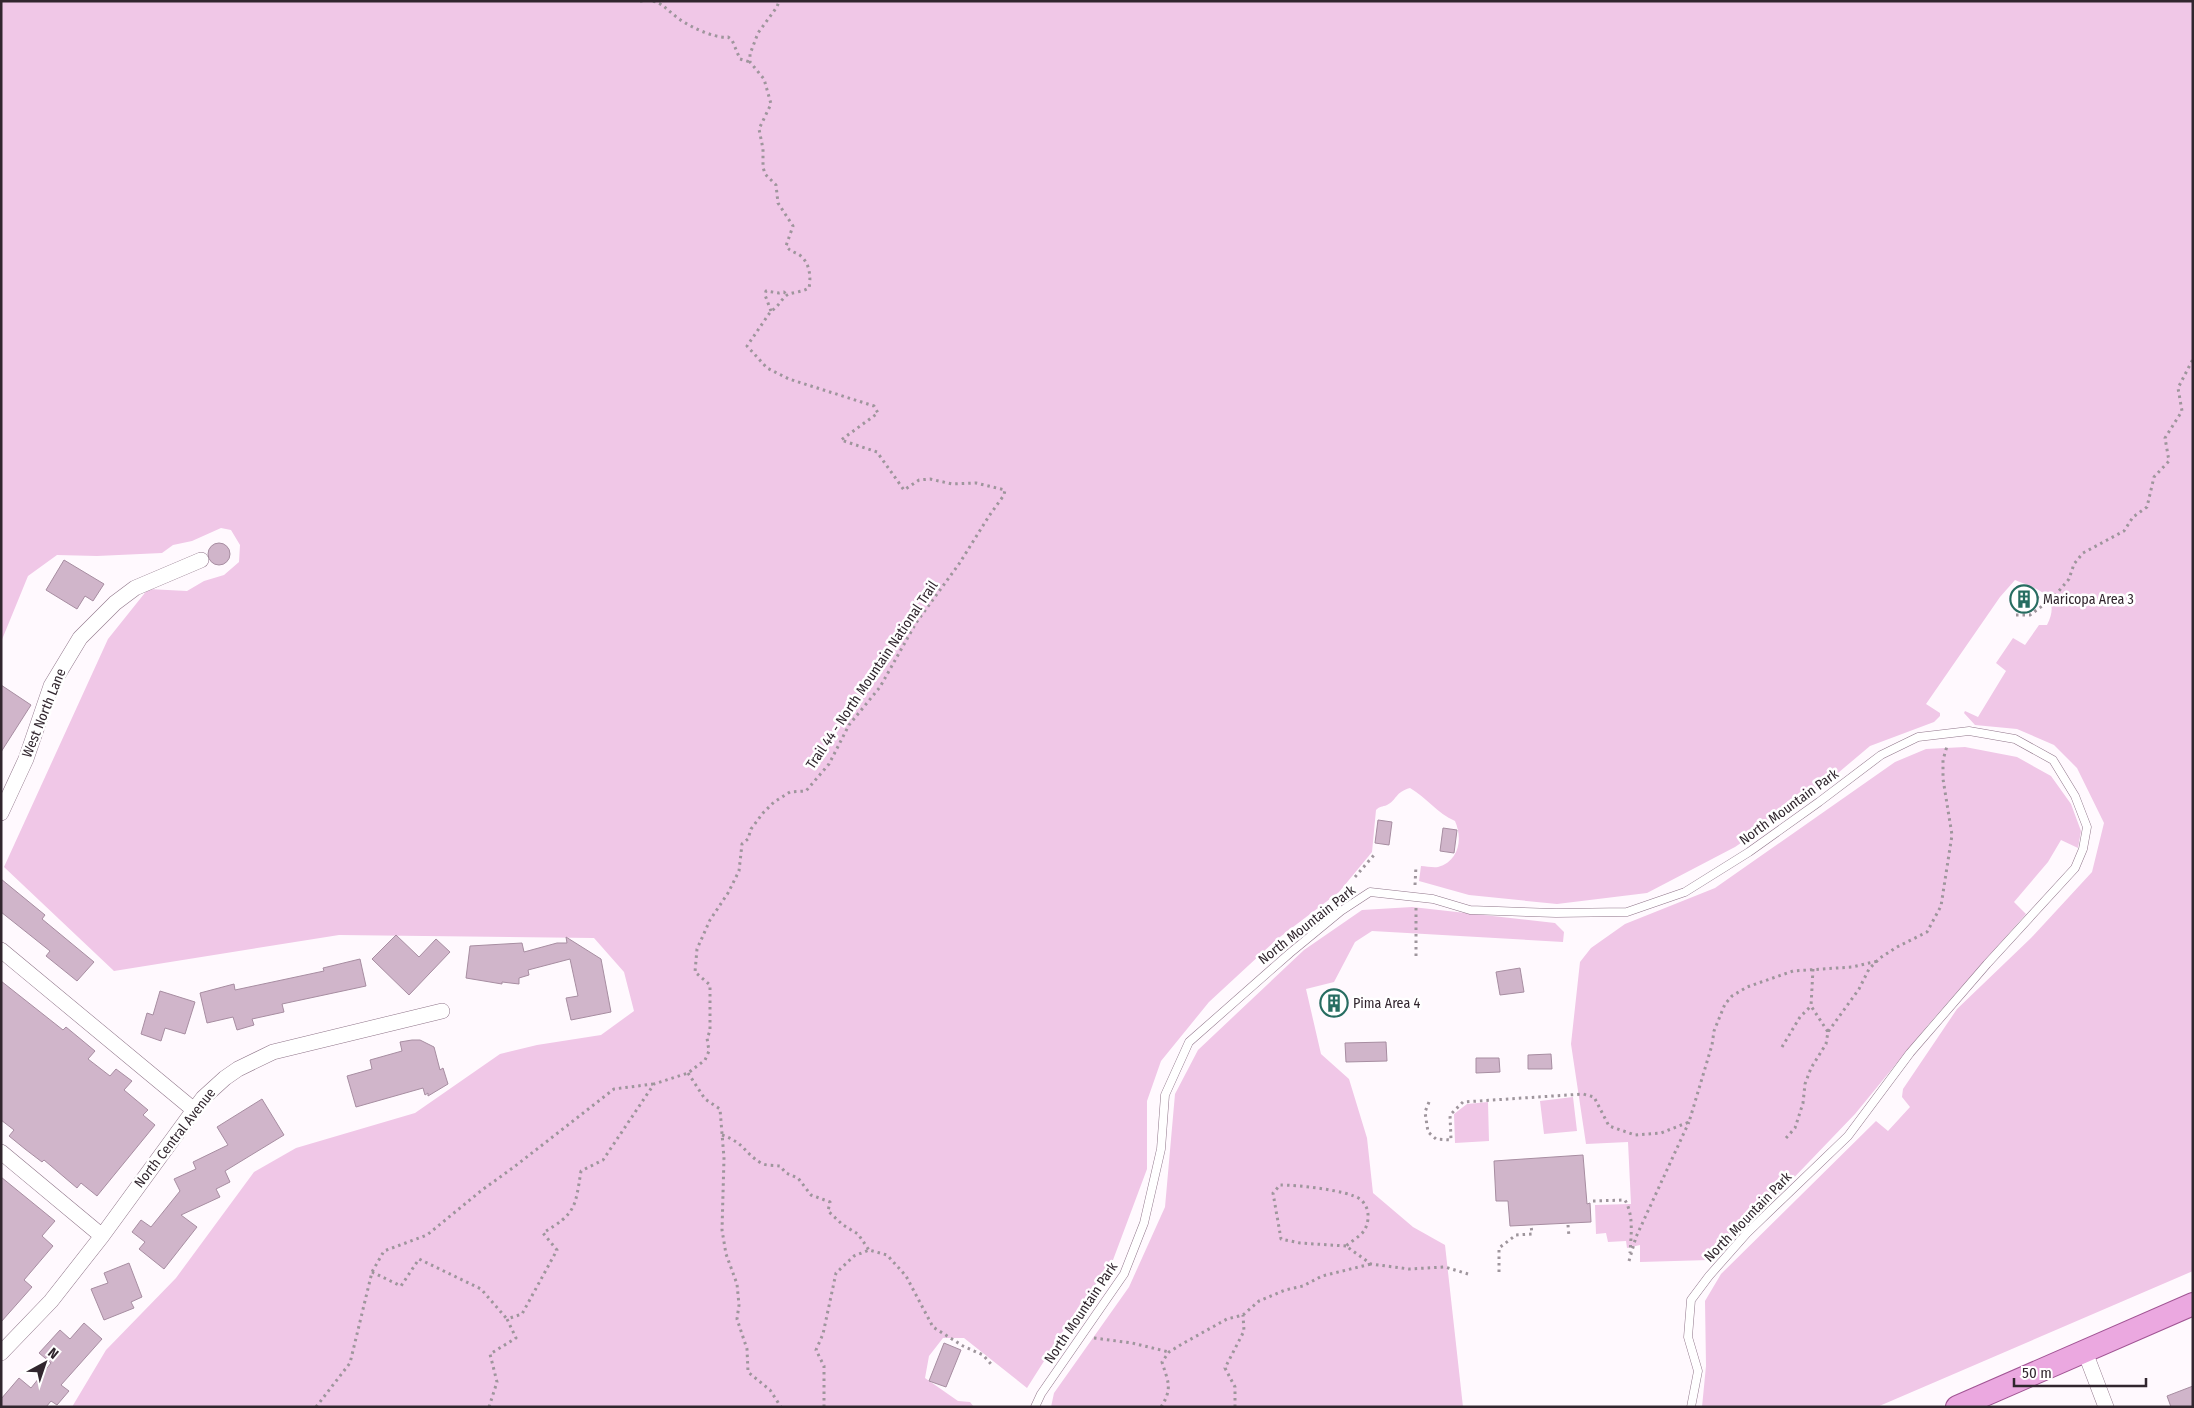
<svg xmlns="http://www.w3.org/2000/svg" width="2194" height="1408" font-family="'Fira Sans Condensed',sans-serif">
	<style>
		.green { fill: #f0c7e7 }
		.building { fill: #d0b5ca; stroke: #a78da1 }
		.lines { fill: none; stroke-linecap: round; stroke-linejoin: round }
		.lane-casing { stroke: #90768a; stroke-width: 9 }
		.street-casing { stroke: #90768a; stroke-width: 16 }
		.primary-casing { stroke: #a15594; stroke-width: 24 }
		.path { stroke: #9e959c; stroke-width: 3; stroke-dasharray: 2.5 4; stroke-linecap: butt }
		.lane { stroke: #fff; stroke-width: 8 }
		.street { stroke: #fff; stroke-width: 15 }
		.primary { stroke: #eba8e0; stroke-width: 22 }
		.labels { text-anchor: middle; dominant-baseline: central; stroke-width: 5; stroke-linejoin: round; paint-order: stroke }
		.poi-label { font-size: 14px; fill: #31262e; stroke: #fff; text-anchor: start }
		.street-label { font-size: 14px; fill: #31262e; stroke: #fff }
	</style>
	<rect width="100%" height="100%" fill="#fff9fe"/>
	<path class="green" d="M1 1H2193V1271L1877 1407H1702L1706 1366 1705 1301 1721 1274 1876 1121 1888 1131 1910 1107 1902 1097 1903 1089 1957 1009 2031 938 2092 872 2104 823 2077 768 2054 745 2017 729 1975 725 1964 713 1965 711 1978 717 2006 671 1996 663 2013 638 2025 645 2039 625H2047C2062 596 2038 589 2015 580L2000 597 1926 704 1940 713V716L1934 722 1870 746 1813 794 1735 847 1647 893 1557 904 1469 895 1419 881 1421 866C1426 866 1433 868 1438 867 1459 861 1463 839 1455 821 1437 813 1427 798 1410 788 1395 792 1397 800 1387 805 1382 807 1380 806 1376 810L1372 852 1339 892 1276 940 1209 1002 1161 1061 1147 1101V1169L1113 1260 1070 1320 1027 1388 964 1338H943L929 1356 925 1378 958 1401 970 1402 974 1407H72L106 1350 176 1278 254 1172 296 1148 415 1113 500 1054 537 1045 601 1035 634 1011 624 972 594 938 339 935 114 971 4 867 108 639 148 589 187 591 204 581 224 575 239 562 240 545 231 530 221 528 192 541 173 545 162 553 97 556 57 555 28 576 1 642Z
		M1965 747 2017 757 2051 776 2071 804 2081 831 2078 848 2061 840 2048 862 2014 902 2026 914 1928 1025 1855 1114 1718 1257 1709 1260 1640 1262V1245L1627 1248 1626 1241 1608 1242 1606 1233 1596 1234 1595 1205 1631 1204 1628 1142 1586 1144 1571 1044 1580 962 1591 948 1625 924 1715 888 1895 762 1926 749Z
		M1412 907 1555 923 1564 932 1563 942 1372 931 1355 942 1334 982 1306 989 1321 1054 1349 1079 1367 1138 1373 1193 1413 1227 1445 1245 1463 1407H1051L1054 1393 1129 1287 1165 1207 1175 1094 1198 1050 1304 950 1362 910Z
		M1573 1097 1577 1131 1544 1134 1540 1101Z
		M1488 1102 1489 1141 1455 1143 1454 1114 1467 1104Z"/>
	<path class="building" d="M208 554a11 11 0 1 1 22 0a11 11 0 1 1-22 0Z
		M64 560 104 584 93 601 85 596 77 609 46 590Z
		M2017 586 2039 597 2031 612 2010 601Z
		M1 685 31 705 1 752Z
		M1378 820 1392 822 1389 845 1375 843Z
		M1443 828 1457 830 1454 853 1440 851Z
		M1 879 45 915 42 919 94 962 77 981 46 956 50 951 1 912Z
		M396 935 419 957 436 939 450 952 409 995 372 959Z
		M566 937 601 959 611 1012 571 1020 566 998 578 996 570 959 528 970 529 975 519 978V984L502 982V984L466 978 470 946 522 943 524 952 557 943H567Z
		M360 959 366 986 282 1004 284 1012 252 1019 254 1025 237 1030 233 1017 207 1023 200 993 234 984 235 990 324 971 323 968Z
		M1520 968 1524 992 1500 995 1496 972Z
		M1 981 63 1030 66 1027 95 1051 88 1059 110 1076 116 1069 132 1081 124 1090 148 1110 143 1115 155 1125 97 1196 81 1183 77 1188 44 1160 42 1162 25 1149 9 1136 14 1130 1 1120Z
		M1327 990 1348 1002 1341 1015 1320 1004Z
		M160 991 195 1002 185 1034 165 1028 161 1041 141 1034 147 1013 153 1015Z
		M412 1040H420L434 1047 440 1070 443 1068 448 1084 428 1096V1093L425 1095 423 1088 356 1107 347 1076 372 1069 370 1060 402 1051 400 1042Z
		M1386 1042 1387 1061 1346 1062 1345 1043Z
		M1551 1054 1552 1069H1528V1055Z
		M1476 1058H1499L1500 1072 1476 1073Z
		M262 1099 284 1135 225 1171 230 1182 216 1189 220 1197 181 1215 197 1227 164 1269 139 1249 145 1242 132 1232 141 1220 151 1227 180 1191 174 1179 196 1169 193 1162 228 1145 217 1127Z
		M1583 1155 1587 1204 1590 1203 1591 1222 1510 1226 1508 1201H1496L1494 1161Z
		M1 1177 55 1221 42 1236 53 1246 24 1280 32 1287 1 1322Z
		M129 1263 142 1297 131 1302 134 1308 104 1320 91 1289 108 1283 104 1273Z
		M84 1323 102 1339 61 1385 69 1391 57 1405 51 1401 46 1407H1V1399L19 1378 31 1388 51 1363 39 1353 60 1330 70 1339Z
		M944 1343 961 1350 946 1387 929 1381Z
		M2193 1386V1407H2171L2167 1396Z"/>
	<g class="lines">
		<g class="lane-casing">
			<path id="lane" d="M1035 1407 1041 1394 1124 1274 1144 1223 1161 1149 1165 1095 1189 1042 1290 953 1341 911 1370 892 1433 899 1470 910 1556 913 1627 912 1685 892 1749 852 1819 802 1881 755 1918 737 1969 731 2015 739 2053 760 2075 796 2087 827 2083 849 2075 868 1987 964 1910 1053 1848 1136 1747 1233 1709 1276 1691 1300 1688 1337 1698 1371 1691 1407"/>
		</g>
		<g class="street-casing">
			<path id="street" d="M1 813 26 759 51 686 80 638 115 603 135 588 201 560
				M1 950 194 1110
				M1 1152 102 1236
				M2085 1352 2106 1407
				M1 1353 51 1301 102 1236 194 1110 203 1098 225 1078 238 1069 273 1052 442 1011"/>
		</g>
		<g class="primary-casing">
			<path id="primary" d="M1957 1407 2193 1304"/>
		</g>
		<path class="path" d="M640 1H643
			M653 1C663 4 665 8 673 14 683 24 714 39 728 37L732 40 740 59 750 62
			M771 311 765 295 766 291 779 293 784 292 787 295
			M2016 615H2030L2053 598 2069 579 2074 564 2083 553 2124 531 2133 517 2147 507 2154 477 2169 461 2165 438 2182 411 2178 388 2193 359
			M1355 877 1374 855
			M1415 885 1416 866
			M1416 908V960
			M1813 969 1811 1006 1828 1032
			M1782 1047 1800 1017 1811 1006
			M688 1073 705 1099 720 1109 724 1158 722 1230 726 1254 737 1284 739 1305 737 1319 747 1349 748 1372 770 1390 781 1407
			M1429 1102 1425 1112 1428 1132 1436 1139 1451 1140 1450 1115 1463 1102 1583 1094 1594 1097 1609 1126 1635 1135 1661 1133 1689 1122 1712 1045 1714 1031 1725 1004 1732 996 1747 987 1793 971 1852 967 1878 961
			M722 1135C745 1143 744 1153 761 1163 766 1166 774 1165 780 1166L786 1173 798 1178 811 1195 830 1202 828 1211 843 1225 858 1234 869 1250
			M1786 1138 1795 1128 1803 1103 1805 1084 1811 1068 1826 1044 1828 1032 1859 989 1869 969 1880 958 1897 947 1927 932 1941 906 1952 835 1943 779V760L1947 746
			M1593 1201 1625 1200C1634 1216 1631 1235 1630 1253
			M1568 1225 1569 1237
			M1346 1246 1300 1243 1281 1239 1273 1193 1280 1185C1297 1185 1347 1190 1360 1199 1370 1207 1370 1221 1364 1231 1360 1236 1352 1241 1346 1246L1371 1264 1409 1269 1445 1267 1468 1274
			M1629 1261 1636 1237 1689 1122
			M372 1272 401 1286 419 1259 481 1289 507 1319
			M1499 1272V1248L1516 1235 1532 1234 1531 1225
			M1094 1338 1132 1343 1169 1352
			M316 1407 350 1363 372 1272 384 1251 427 1235 482 1190 514 1167 614 1089 653 1084
			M489 1407 497 1382 490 1354 516 1338 507 1319 522 1314 557 1250 543 1233C576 1213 575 1208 581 1171L603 1160 654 1084 688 1073 705 1060 709 1051 707 1038 710 1031V985L695 972 697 949 710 920 728 893 739 871 742 844 748 839 751 829 763 813 774 802 790 792 806 791 829 764 849 725 880 687 916 623 959 564 989 516 1004 495 1005 490 976 483 952 484 930 479 919 480 904 490 877 452 841 440 878 413 874 406 789 379 767 368 747 346 771 311C779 307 782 297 789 294 795 292 802 292 809 288 811 278 810 265 802 257 797 252 791 253 786 246L793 226 778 203 776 185 765 174 763 167V149L759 129 771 104 764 79 750 62V54L758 33 777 7 779 1
			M824 1407V1366L816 1350 823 1334 836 1273 854 1256 869 1250 887 1255 906 1276 933 1327 963 1346 983 1355 991 1364
			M1161 1407C1173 1388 1168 1382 1162 1362L1169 1352 1182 1344 1227 1319 1243 1315 1259 1301 1285 1290 1303 1286 1322 1276 1371 1264
			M1235 1407V1387L1225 1368 1244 1331 1243 1315"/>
		<use href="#lane" class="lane"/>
		<use href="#street" class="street"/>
		<use href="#primary" class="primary"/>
	</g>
	<defs>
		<g id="building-ring" transform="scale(1.4375)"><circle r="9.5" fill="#fff" stroke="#276d61" stroke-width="1.5"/><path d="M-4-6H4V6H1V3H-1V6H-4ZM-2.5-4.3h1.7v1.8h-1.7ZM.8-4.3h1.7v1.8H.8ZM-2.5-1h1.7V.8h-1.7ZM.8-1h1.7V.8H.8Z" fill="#276d61"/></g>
	</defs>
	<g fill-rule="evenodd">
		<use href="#building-ring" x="2024" y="599"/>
		<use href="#building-ring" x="1334" y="1003"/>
	</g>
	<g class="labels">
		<g class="poi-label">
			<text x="2043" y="599">Maricopa Area 3</text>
			<text x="1353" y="1003">Pima Area 4</text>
		</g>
		<g class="street-label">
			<text transform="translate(872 675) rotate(-56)">Trail 44 - North Mountain National Trail</text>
			<text transform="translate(44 713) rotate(-68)">West North Lane</text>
			<text transform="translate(1789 807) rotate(-36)">North Mountain Park</text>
			<text transform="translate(1307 925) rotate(-38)">North Mountain Park</text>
			<text transform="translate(175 1138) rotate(-52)">North Central Avenue</text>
			<text transform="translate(1748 1217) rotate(-46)">North Mountain Park</text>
			<text transform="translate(1081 1313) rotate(-56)">North Mountain Park</text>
		</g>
	</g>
	<rect width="2194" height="1408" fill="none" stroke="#31262e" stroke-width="5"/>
	<g transform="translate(45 1363) rotate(40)" stroke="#ffffff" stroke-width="4" paint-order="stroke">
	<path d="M0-4L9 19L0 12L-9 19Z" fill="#31262e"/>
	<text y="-8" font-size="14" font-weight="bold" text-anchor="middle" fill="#31262e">N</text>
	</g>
	<path d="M2014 1378v8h132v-8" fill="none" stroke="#31262e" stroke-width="2.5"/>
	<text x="2022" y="1378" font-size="15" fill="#31262e" stroke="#ffffff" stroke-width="4" paint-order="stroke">50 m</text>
</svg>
